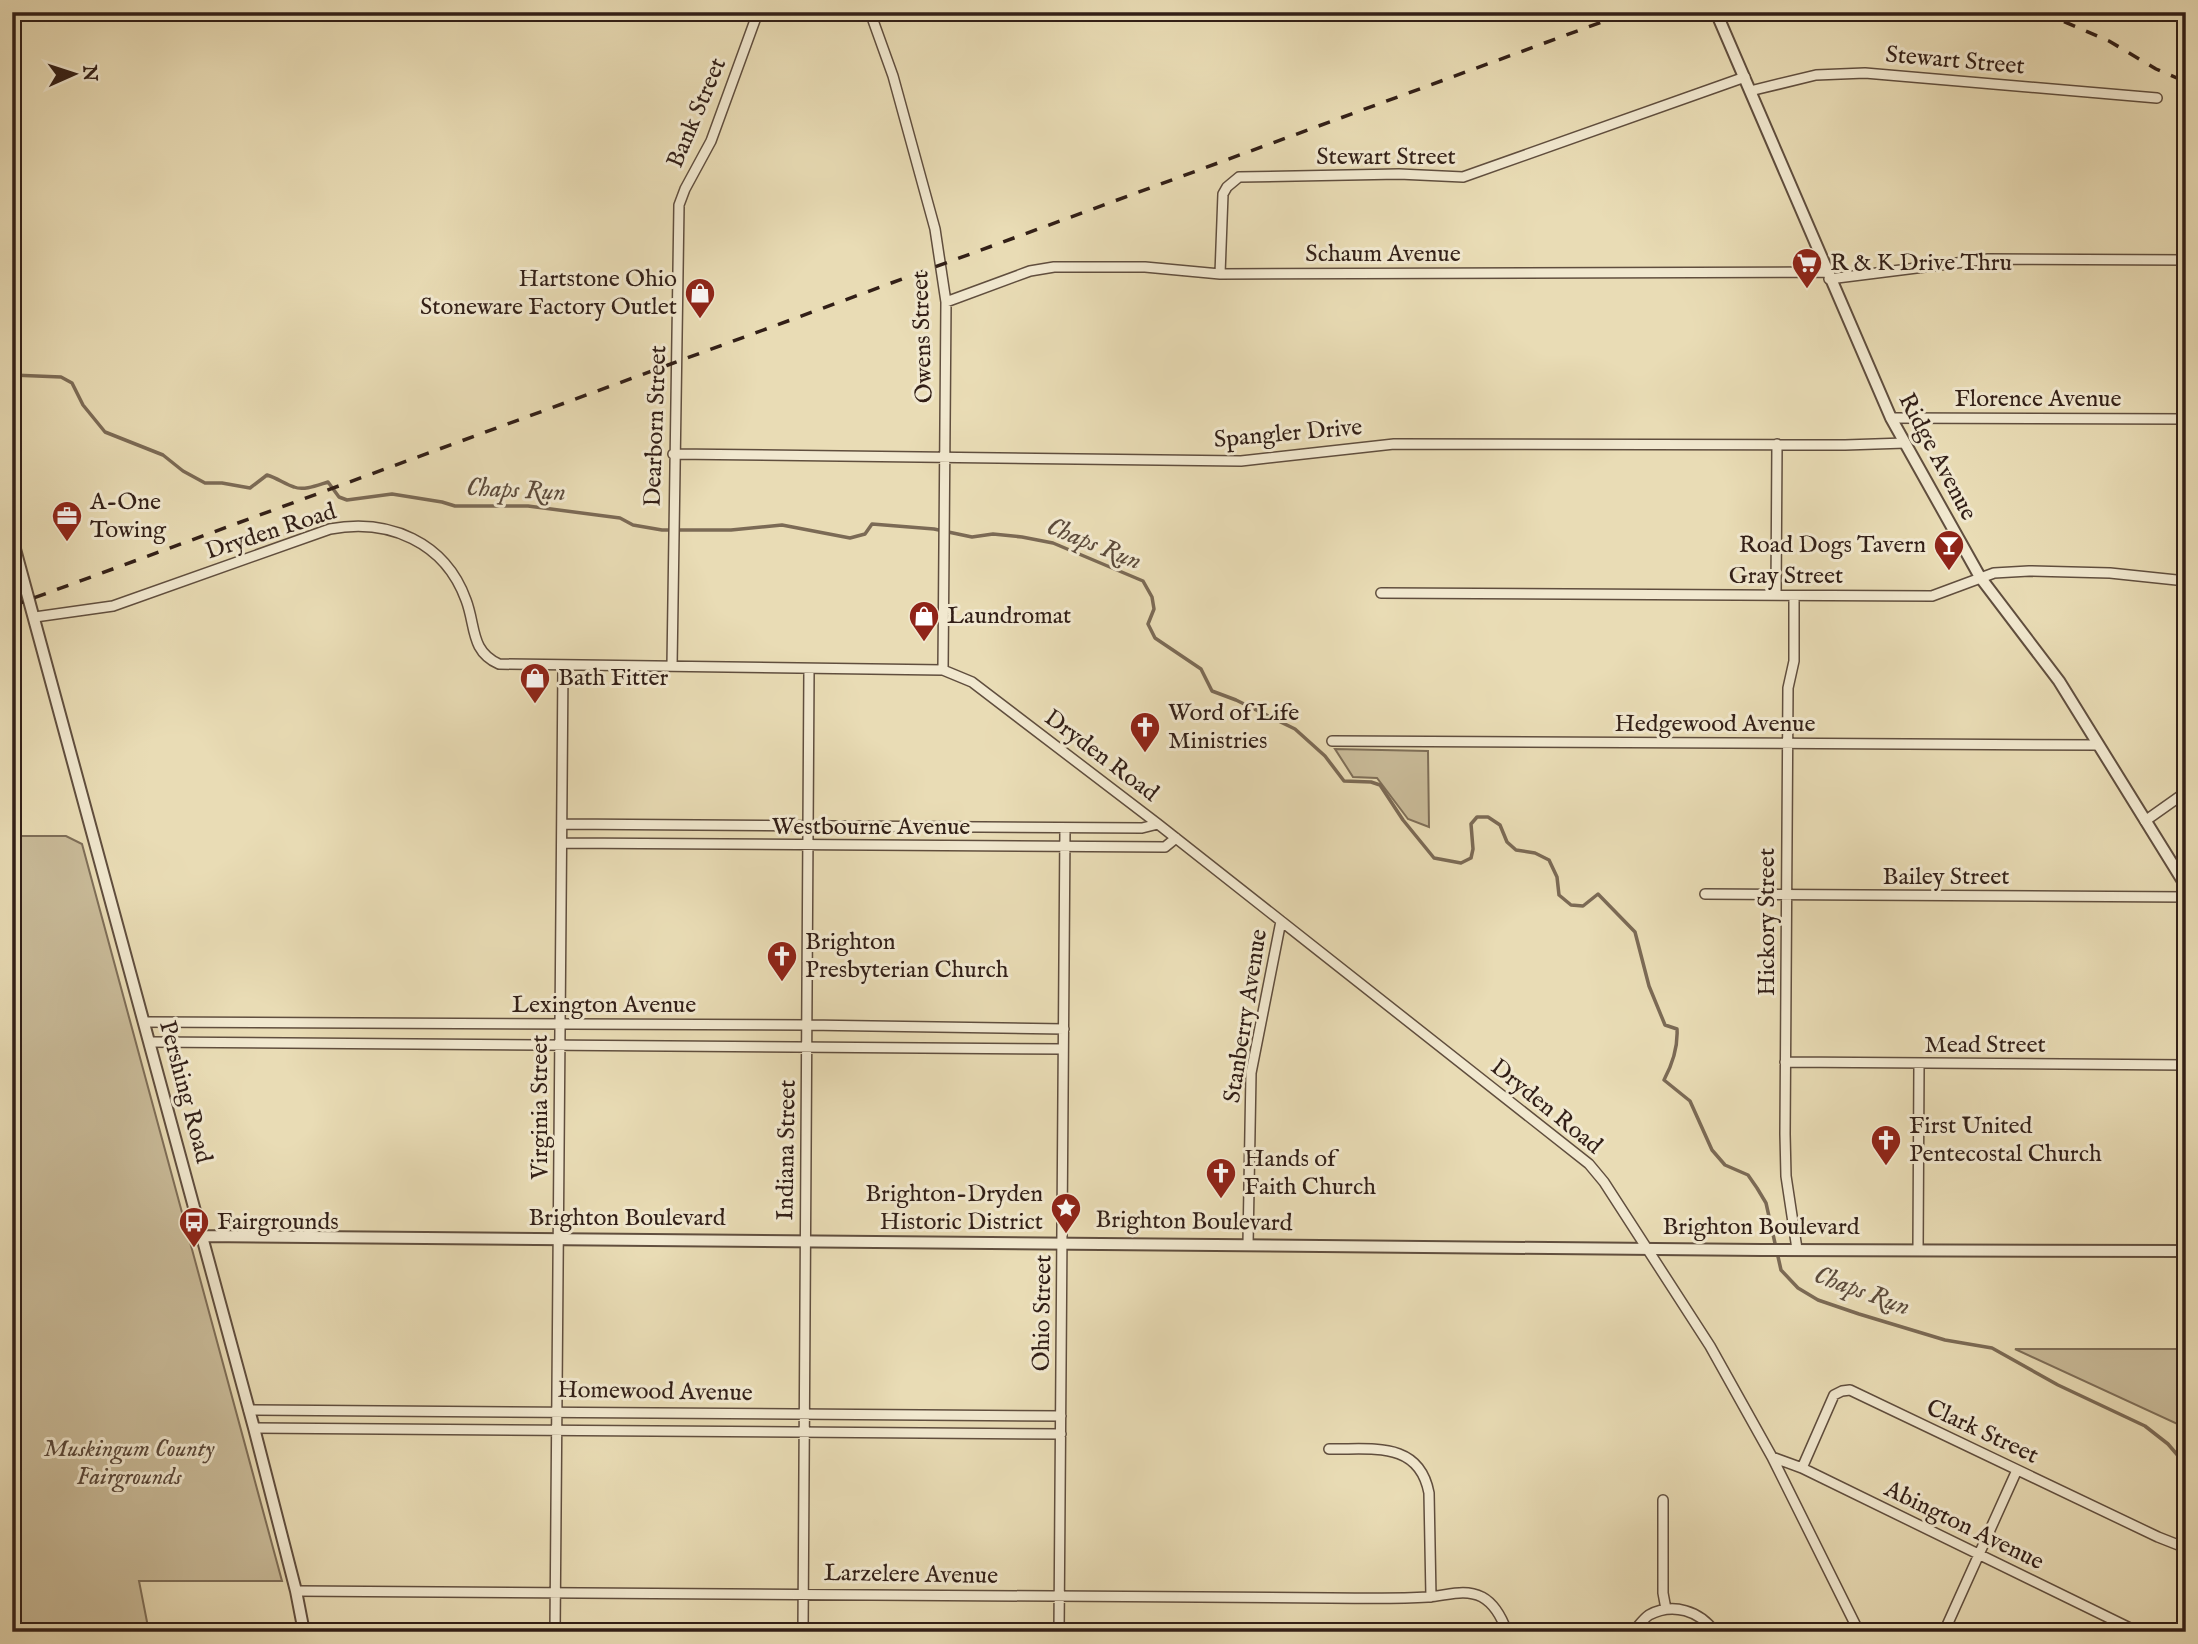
<svg xmlns="http://www.w3.org/2000/svg" width="2198" height="1644" font-family="'IM FELL English',serif">
	<style>
		.green { fill: #cabc9a; stroke: #7e6e58; stroke-width: 2 }
		.lines { fill: none; stroke-linecap: round; stroke-linejoin: round }
		.stream { stroke: #7b6a55; stroke-width: 3.5 }
		.minor-casing { stroke: #604e3e; stroke-width: 12 }
		.tertiary-casing { stroke: #604e3e; stroke-width: 14 }
		.minor { stroke: #f1e8cf; stroke-width: 9 }
		.tertiary { stroke: #f1e8cf; stroke-width: 10 }
		.rail { stroke: #321f17; stroke-width: 3.5; stroke-dasharray: 12 12; stroke-linecap: butt }
		.labels { text-anchor: middle; dominant-baseline: central; stroke-width: 6; stroke-linejoin: round; paint-order: stroke }
		.street-label { font-size: 24px; fill: #321f17; stroke: #f1e8cf }
		.poi-label { font-size: 24px; fill: #321f17; stroke: #f1e8cf; text-anchor: start }
		.park-label { font-size: 24px; font-style: italic; fill: #584638; stroke: #f1e8cf }
		.water-label { font-size: 26px; font-style: italic; fill: #5c4b3b; stroke: #f1e8cf }
	</style>
	<rect width="100%" height="100%" fill="#e9dcb5"/>
	<filter id="stains"><feTurbulence type="fractalNoise" baseFrequency=".00286" numOctaves="4"/><feColorMatrix values="0 0 0 0 .2 0 0 0 0 .09 0 0 0 0 .02 0 0 0 .5 -.17"/></filter>
	<radialGradient id="worn" r=".72"><stop offset=".6" stop-color="#630" stop-opacity="0"/><stop offset="1" stop-color="#630" stop-opacity=".3"/></radialGradient>
	<path class="green" d="M1335 749 1428 751 1429 827 1408 819 1377 778 1353 777Z
		M12 836H66L82 844 282 1581H139L149 1632H12Z
		M2015 1349H2186V1428Z"/>
	<g class="lines">
		<path class="stream" d="M12 375 61 377 72 383 83 405 105 432 163 455 183 471 205 483H222L250 488 267 475C277 478 285 484 294 487 304 491 318 485 328 482L339 497 347 500 392 494 442 502 455 506H528L620 518 633 525 662 530H731L782 525 850 538 865 534 872 524 934 529 972 537 993 534 1022 537 1053 543 1143 581 1152 597 1154 609 1148 624 1155 638 1201 669 1212 691 1236 700 1295 729 1325 756 1344 781 1371 782 1380 785 1403 820 1434 858 1461 863 1471 858 1473 849 1471 824 1477 817H1488L1500 825 1507 842 1516 850 1535 853 1549 860 1557 877 1559 895 1571 905 1583 906 1598 894 1635 932 1649 986 1665 1025 1677 1029C1678 1046 1672 1065 1664 1080L1690 1101 1712 1150 1725 1165 1748 1175 1757 1188 1766 1203 1781 1270 1798 1288 1818 1300 1859 1314 1945 1340 1992 1348 2058 1385 2145 1426 2168 1444 2186 1465"/>
		<g class="minor-casing">
			<path id="minor" d="M870 12 893 76 935 229 946 302 943 670
				M1750 91 1816 75 1865 73 2157 98
				M1220 274 1223 194 1227 187 1239 177 1399 174 1463 177 1745 77
				M1829 279 1988 259 2186 260
				M946 302 1030 271 1054 267H1145L1220 274 1826 272
				M1891 418 2186 419
				M673 454 1241 461 1394 444 1845 445 1905 443
				M1381 593 1932 596 1994 573 2029 571 2110 573 2186 581
				M1776 595 1777 444
				M1794 596V661L1788 688 1785 1134 1786 1176 1797 1249
				M35 617 113 606 330 529C389 518 445 542 466 600 476 626 470 651 499 664L943 670 972 682 1158 824 1589 1164 1604 1182 1710 1346 1772 1457 1859 1632
				M672 666 679 205 685 189 711 141 758 12
				M1332 741 2098 745
				M2145 821 2186 792
				M562 824 1142 828 1158 824
				M562 843 1165 847 1176 838
				M1705 894 2186 897
				M144 1022 807 1025 1064 1029
				M150 1042 1063 1049
				M1785 1062 2186 1065
				M1248 1244 1251 1073 1281 921
				M1918 1250 1919 1064
				M249 1410 1061 1416
				M254 1428 1061 1434
				M1329 1449C1371 1450 1419 1440 1429 1493L1431 1597
				M1772 1457 1802 1468 2138 1632
				M1802 1468 1834 1395 1842 1391 1850 1390 2158 1537 2186 1548
				M1663 1500V1593L1666 1609
				M296 1591 1330 1598C1363 1598 1396 1599 1428 1597 1446 1596 1464 1588 1482 1597 1495 1604 1502 1618 1507 1632
				M555 1632 563 666
				M803 1632 809 669
				M1059 1632 1065 828
				M1633 1632C1638 1627 1643 1619 1649 1615 1673 1602 1700 1611 1715 1632
				M1944 1632 2017 1470"/>
		</g>
		<g class="tertiary-casing">
			<path id="tertiary" d="M1716 12 1891 418 1980 577 2059 681 2186 886
				M12 538 254 1428 296 1591 304 1632
				M202 1236 1761 1250 2186 1251"/>
		</g>
		<use href="#minor" class="minor"/>
		<use href="#tertiary" class="tertiary"/>
		<path class="rail" d="M2042 12 2109 41 2156 69 2186 82
			M2120 12 2125 15
			M12 606 1629 12"/>
	</g>
	<defs>
		<g id="supermarket-pin" transform="scale(1.575)"><path d="M0 17L-7.5 6A9.5 9.5 0 1 1 7.5 6Z" fill="#8f2418" stroke="#f1e8cf"/><path d="M-6-5.5h2.5l.6 2H6L4.5 2H-2.5L-4.4-4H-6ZM-1.5 3.2a1.3 1.3 0 1 0 .1 0ZM3 3.2a1.3 1.3 0 1 0 .1 0Z" fill="#fff"/></g>
		<g id="shop-pin" transform="scale(1.575)"><path d="M0 17L-7.5 6A9.5 9.5 0 1 1 7.5 6Z" fill="#8f2418" stroke="#f1e8cf"/><path d="M-5-2.5h2.3a2.7 3.5 0 0 1 5.4 0H5L5.5 6h-11ZM-1.5-2.5h3a1.5 2.3 0 0 0-3 0Z" fill="#fff"/></g>
		<g id="office-pin" transform="scale(1.575)"><path d="M0 17L-7.5 6A9.5 9.5 0 1 1 7.5 6Z" fill="#8f2418" stroke="#f1e8cf"/><path d="M-6-3h4V-5.5h4V-3h4V5H-6ZM-1-4.5V-3h2v-1.5ZM-6 0V1H6V0Z" fill="#fff"/></g>
		<g id="bar-pin" transform="scale(1.575)"><path d="M0 17L-7.5 6A9.5 9.5 0 1 1 7.5 6Z" fill="#8f2418" stroke="#f1e8cf"/><path d="M-6-5H6L.8 .8V4.5H3.5V6h-7V4.5H-.8V.8Z" fill="#fff"/></g>
		<g id="church-pin" transform="scale(1.575)"><path d="M0 17L-7.5 6A9.5 9.5 0 1 1 7.5 6Z" fill="#8f2418" stroke="#f1e8cf"/><path d="M-1.2-6h2.4v3.5h3.3v2.4h-3.3V6h-2.4V-.1h-3.3v-2.4h3.3Z" fill="#fff"/></g>
		<g id="sight-pin" transform="scale(1.575)"><path d="M0 17L-7.5 6A9.5 9.5 0 1 1 7.5 6Z" fill="#8f2418" stroke="#f1e8cf"/><path d="M0-6L1.8-2.2L6-1.7L2.9 1.2L3.7 5.4L0 3.3L-3.7 5.4L-2.9 1.2L-6-1.7L-1.8-2.2Z" fill="#fff"/></g>
		<g id="bus-pin" transform="scale(1.575)"><path d="M0 17L-7.5 6A9.5 9.5 0 1 1 7.5 6Z" fill="#8f2418" stroke="#f1e8cf"/><path d="M-5-6H5V4H4V6H2V4H-2V6H-4V4H-5ZM-3.5-4V0h7V-4ZM-3.5 1.2v1.5H-2V1.2ZM2 1.2v1.5H3.5V1.2Z" fill="#fff"/></g>
	</defs>
	<g fill-rule="evenodd">
		<use href="#supermarket-pin" x="1807" y="263"/>
		<use href="#shop-pin" x="700" y="293"/>
		<use href="#office-pin" x="67" y="516"/>
		<use href="#bar-pin" x="1949" y="545"/>
		<use href="#shop-pin" x="924" y="616"/>
		<use href="#shop-pin" x="535" y="678"/>
		<use href="#church-pin" x="1145" y="727"/>
		<use href="#church-pin" x="782" y="956"/>
		<use href="#church-pin" x="1886" y="1140"/>
		<use href="#church-pin" x="1221" y="1173"/>
		<use href="#sight-pin" x="1066" y="1208"/>
		<use href="#bus-pin" x="194" y="1222"/>
	</g>
	<g class="labels">
		<g class="street-label">
			<text transform="translate(1955 61) rotate(5)">Stewart Street</text>
			<text transform="translate(697 113) rotate(-67)">Bank Street</text>
			<text x="1386" y="157">Stewart Street</text>
			<text x="1383" y="254">Schaum Avenue</text>
			<text transform="translate(923 337) rotate(-92)">Owens Street</text>
			<text x="2038" y="399">Florence Avenue</text>
			<text transform="translate(656 426) rotate(-88)">Dearborn Street</text>
			<text transform="translate(1288 434) rotate(-5)">Spangler Drive</text>
			<text transform="translate(1937 457) rotate(62)">Ridge Avenue</text>
			<text transform="translate(271 532) rotate(-18)">Dryden Road</text>
			<text x="1786" y="576">Gray Street</text>
			<text x="1715" y="724">Hedgewood Avenue</text>
			<text transform="translate(1101 756) rotate(37)">Dryden Road</text>
			<text x="871" y="827">Westbourne Avenue</text>
			<text x="1946" y="877">Bailey Street</text>
			<text transform="translate(1767 922) rotate(-90)">Hickory Street</text>
			<text x="604" y="1005">Lexington Avenue</text>
			<text transform="translate(1246 1016) rotate(-81)">Stanberry Avenue</text>
			<text x="1985" y="1045">Mead Street</text>
			<text transform="translate(185 1092) rotate(75)">Pershing Road</text>
			<text transform="translate(540 1107) rotate(-90)">Virginia Street</text>
			<text transform="translate(1546 1107) rotate(39)">Dryden Road</text>
			<text transform="translate(787 1150) rotate(-89)">Indiana Street</text>
			<text x="627" y="1218">Brighton Boulevard</text>
			<text transform="translate(1194 1222) rotate(1)">Brighton Boulevard</text>
			<text x="1761" y="1227">Brighton Boulevard</text>
			<text transform="translate(1043 1313) rotate(-89)">Ohio Street</text>
			<text transform="translate(655 1392) rotate(1)">Homewood Avenue</text>
			<text transform="translate(1982 1432) rotate(25)">Clark Street</text>
			<text transform="translate(1964 1526) rotate(26)">Abington Avenue</text>
			<text transform="translate(911 1575) rotate(1)">Larzelere Avenue</text>
		</g>
		<g class="poi-label">
			<text x="1830" y="263">R &amp; K Drive Thru</text>
			<text x="677" y="279" text-anchor="end">Hartstone Ohio<tspan x="677" dy="28">Stoneware Factory Outlet</tspan></text>
			<text x="90" y="502">A-One<tspan x="90" dy="28">Towing</tspan></text>
			<text x="1926" y="545" text-anchor="end">Road Dogs Tavern</text>
			<text x="947" y="616">Laundromat</text>
			<text x="558" y="678">Bath Fitter</text>
			<text x="1168" y="713">Word of Life<tspan x="1168" dy="28">Ministries</tspan></text>
			<text x="805" y="942">Brighton<tspan x="805" dy="28">Presbyterian Church</tspan></text>
			<text x="1909" y="1126">First United<tspan x="1909" dy="28">Pentecostal Church</tspan></text>
			<text x="1244" y="1159">Hands of<tspan x="1244" dy="28">Faith Church</tspan></text>
			<text x="1043" y="1194" text-anchor="end">Brighton-Dryden<tspan x="1043" dy="28">Historic District</tspan></text>
			<text x="217" y="1222">Fairgrounds</text>
		</g>
		<g class="park-label">
			<text x="129" y="1449">Muskingum County<tspan x="129" dy="28">Fairgrounds</tspan></text>
		</g>
		<g class="water-label">
			<text transform="translate(516 490) rotate(3)">Chaps Run</text>
			<text transform="translate(1094 544) rotate(22)">Chaps Run</text>
			<text transform="translate(1862 1291) rotate(20)">Chaps Run</text>
		</g>
	</g>
	<rect width="2198" height="1644" fill="none" stroke="#e9dcb5" stroke-width="42"/>
	<rect x="14" y="14" width="2170" height="1616" fill="none" stroke="#321f17" stroke-width="3.5"/>
	<rect x="21" y="21" width="2156" height="1602" fill="none" stroke="#321f17" stroke-width="2"/>
	<g transform="translate(74 74) rotate(87)" stroke="#f1e8cf" stroke-width="5" paint-order="stroke">
	<path d="M0-5L12 26L0 18L-12 26Z" fill="#321f17"/>
	<text y="-10" font-size="19" font-weight="bold" text-anchor="middle" fill="#321f17">N</text>
	</g>
	<rect width="100%" height="100%" filter="url(#stains)"/>
	<rect width="100%" height="100%" fill="url(#worn)"/>
</svg>
